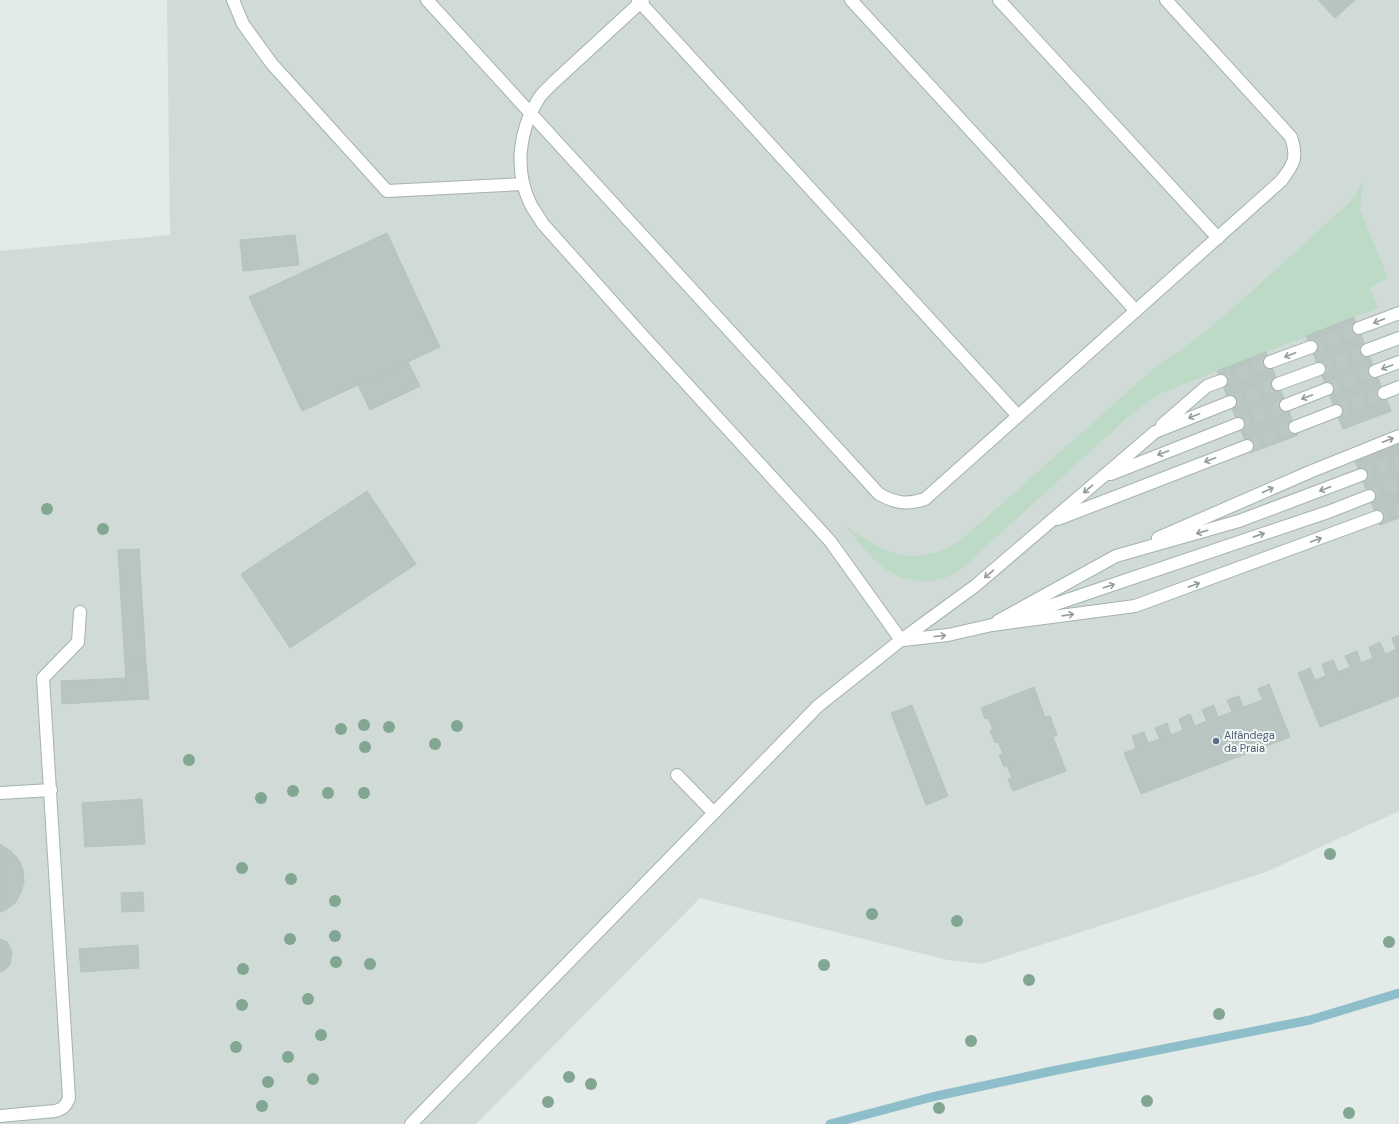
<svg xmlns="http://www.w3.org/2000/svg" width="1399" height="1124" font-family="'DM Sans',sans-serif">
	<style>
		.built { fill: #d0dad6 }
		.green { fill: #bddac6 }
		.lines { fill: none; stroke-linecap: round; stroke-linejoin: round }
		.stream { stroke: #8fbecb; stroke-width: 9 }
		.building { fill: #b8c5c0; stroke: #b5c4bf }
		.minor-tunnel { stroke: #bcc8c3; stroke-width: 12; stroke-dasharray: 12 6; stroke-linecap: butt }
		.minor-casing { stroke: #a5b2ae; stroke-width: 14 }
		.minor { stroke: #fff; stroke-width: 12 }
		.tree { fill: #81a692 }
		.oneway { stroke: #929c9a }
		.service-dot { fill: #5c6f8a; stroke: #f2f8f5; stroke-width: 1.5 }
		.labels { text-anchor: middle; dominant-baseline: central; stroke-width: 4; stroke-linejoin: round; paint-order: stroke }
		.service-label { font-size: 11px; fill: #4e5e75; stroke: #f2f8f5; text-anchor: start }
	</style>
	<rect width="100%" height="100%" fill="#e2ebe7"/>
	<path class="built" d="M167 0H1399V811L1266 872 982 964 948 960 700 898 476 1124H0V251L170 235Z"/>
	<path class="green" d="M1363 179 1360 209 1388 278 1370 287 1378 308 1159 394 1145 404 1128 417 969 562C965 566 960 571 955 573 931 587 900 582 880 565 867 554 856 538 845 526 886 554 912 569 960 541L1152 370 1200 336 1239 303 1350 202 1356 194Z"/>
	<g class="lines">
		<path class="stream" d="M830 1124 932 1097 1052 1071 1310 1020 1399 993"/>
	</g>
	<path class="building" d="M1318 0H1355L1335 18Z
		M387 233 440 347 302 411 249 297Z
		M295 235 299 265 243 271 240 240Z
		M1354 317 1391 411 1343 429 1306 336Z
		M1266 352 1298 435 1250 453 1217 371Z
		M408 362 420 386 370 410 358 385Z
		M1399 438V518L1380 525 1353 456Z
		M367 491 416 564 290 648 241 574Z
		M139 549 146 663 125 665 118 550Z
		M1399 635V696L1320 727 1298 673 1310 668 1315 680 1326 676 1322 664 1333 660 1338 672 1350 667 1345 656 1357 651 1361 663 1373 658 1369 647 1380 642 1385 654 1396 649 1392 638Z
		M146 663 149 699 127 700 125 665Z
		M126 678 127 700 62 704 61 681Z
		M1269 684 1290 737 1141 794 1124 753 1136 748 1132 736 1144 732 1148 743 1160 739 1155 728 1167 723 1171 735 1183 730 1179 719 1190 714 1195 726 1207 721 1202 710 1214 705 1218 717 1232 712 1227 700 1239 696 1243 707 1263 700 1258 689Z
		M1034 687 1045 717 1050 716 1057 735 1053 737 1066 771 1013 791 1008 779 1012 778 1007 766 1004 767 999 755 1003 754 998 742 995 743 990 731 993 729 988 718 985 719 981 708Z
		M912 705 948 796 926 805 891 713Z
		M142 799 145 844 85 847 82 803Z
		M0 844 11 851 19 860 23 870 24 882 21 893 15 903 6 910 0 912Z
		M143 892 144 911 122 912 121 893Z
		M0 939 7 942 10 947 12 953 10 965 5 970 0 972Z
		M138 945 139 968 81 972 79 949Z"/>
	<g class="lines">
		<path class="minor-tunnel" d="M1311 347 1359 328
			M1319 369 1367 350
			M1221 381 1270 362
			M1327 389 1375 371
			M1230 402 1278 384
			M1336 411 1384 393
			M1238 424 1286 405
			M1247 446 1295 427
			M1361 475 1399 460
			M1369 496 1399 483
			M1377 517 1399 508"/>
		<g class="minor-casing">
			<path id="minor" d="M233 0 243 24 272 64 387 191 523 184
				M427 0 879 494C895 503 907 505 925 499L1281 181C1294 164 1298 158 1291 137L1166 0
				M638 0 1018 416
				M643 0 554 82C549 87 543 92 539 98 519 129 514 169 530 203 534 211 539 217 543 224L642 335 830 541 901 640
				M851 0 1136 311
				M999 0 1218 238
				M1359 328 1399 313
				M1367 350 1399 338
				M1270 362 1311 347
				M1375 371 1399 362
				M1278 384 1319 369
				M1384 393 1399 387
				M1286 405 1327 389
				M1162 425 1207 386 1221 381
				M1295 427 1336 411
				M1111 474 1238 424
				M1058 519 1247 446
				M1158 538 1312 471 1399 436
				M1020 616 1328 512 1369 496
				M998 621 1116 556 1239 521 1361 475
				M903 640 948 635 992 625 1135 606 1377 517
				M677 775 714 813
				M0 793 51 790
				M0 1116 55 1111C63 1109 66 1106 69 1098L43 678 78 642 80 612
				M411 1124 818 706 901 640 975 586 1155 432 1230 402"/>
		</g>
		<use href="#minor" class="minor"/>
	</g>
	<g class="tree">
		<circle cx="47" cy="509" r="6"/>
		<circle cx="103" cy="529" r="6"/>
		<circle cx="364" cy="725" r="6"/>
		<circle cx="457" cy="726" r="6"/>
		<circle cx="389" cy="727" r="6"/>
		<circle cx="341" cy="729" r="6"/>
		<circle cx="435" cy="744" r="6"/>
		<circle cx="365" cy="747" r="6"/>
		<circle cx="189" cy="760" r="6"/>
		<circle cx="293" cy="791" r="6"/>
		<circle cx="328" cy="793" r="6"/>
		<circle cx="364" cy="793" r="6"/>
		<circle cx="261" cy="798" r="6"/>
		<circle cx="1330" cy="854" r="6"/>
		<circle cx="242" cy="868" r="6"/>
		<circle cx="291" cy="879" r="6"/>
		<circle cx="335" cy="901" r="6"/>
		<circle cx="872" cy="914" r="6"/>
		<circle cx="957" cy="921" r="6"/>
		<circle cx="335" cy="936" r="6"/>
		<circle cx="290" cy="939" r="6"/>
		<circle cx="1389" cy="942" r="6"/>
		<circle cx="336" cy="962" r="6"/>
		<circle cx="370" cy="964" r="6"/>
		<circle cx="824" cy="965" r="6"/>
		<circle cx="243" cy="969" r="6"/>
		<circle cx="1029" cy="980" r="6"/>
		<circle cx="308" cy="999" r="6"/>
		<circle cx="242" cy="1005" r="6"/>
		<circle cx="1219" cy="1014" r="6"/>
		<circle cx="321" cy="1035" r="6"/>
		<circle cx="971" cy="1041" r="6"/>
		<circle cx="236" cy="1047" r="6"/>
		<circle cx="288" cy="1057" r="6"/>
		<circle cx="569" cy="1077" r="6"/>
		<circle cx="313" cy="1079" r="6"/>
		<circle cx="268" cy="1082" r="6"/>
		<circle cx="591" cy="1084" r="6"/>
		<circle cx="1147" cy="1101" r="6"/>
		<circle cx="548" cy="1102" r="6"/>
		<circle cx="262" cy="1106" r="6"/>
		<circle cx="939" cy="1108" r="6"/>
		<circle cx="1349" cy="1113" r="6"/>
	</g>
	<defs><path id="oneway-shaft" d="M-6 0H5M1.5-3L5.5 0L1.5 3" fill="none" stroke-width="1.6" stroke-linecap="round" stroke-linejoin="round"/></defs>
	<g class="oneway">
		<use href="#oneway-shaft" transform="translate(1379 321) rotate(159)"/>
		<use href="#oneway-shaft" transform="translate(1290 355) rotate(159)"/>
		<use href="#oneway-shaft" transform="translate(1387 367) rotate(160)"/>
		<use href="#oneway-shaft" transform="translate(1307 397) rotate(159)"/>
		<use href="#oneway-shaft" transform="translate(1194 416) rotate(159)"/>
		<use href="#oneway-shaft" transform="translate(1388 440) rotate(-21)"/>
		<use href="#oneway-shaft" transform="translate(1163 453) rotate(159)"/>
		<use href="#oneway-shaft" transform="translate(1210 460) rotate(159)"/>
		<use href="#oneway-shaft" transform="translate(1088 489) rotate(139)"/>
		<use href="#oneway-shaft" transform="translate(1325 489) rotate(159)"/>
		<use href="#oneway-shaft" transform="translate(1268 490) rotate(-24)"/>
		<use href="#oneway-shaft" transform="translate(1202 532) rotate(164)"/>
		<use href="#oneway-shaft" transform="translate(1259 535) rotate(-19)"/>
		<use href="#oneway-shaft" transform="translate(1316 540) rotate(-20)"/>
		<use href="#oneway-shaft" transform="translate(989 574) rotate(140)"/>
		<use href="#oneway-shaft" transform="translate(1194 585) rotate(-20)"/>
		<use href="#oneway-shaft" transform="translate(1109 586) rotate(-18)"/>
		<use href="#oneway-shaft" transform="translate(1068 615) rotate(-8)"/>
		<use href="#oneway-shaft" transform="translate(940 636) rotate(-5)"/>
	</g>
	<circle class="service-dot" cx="1216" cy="741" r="4"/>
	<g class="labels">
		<g class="service-label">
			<text x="1224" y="735">Alfândega<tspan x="1224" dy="13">da Praia</tspan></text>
		</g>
	</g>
</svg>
